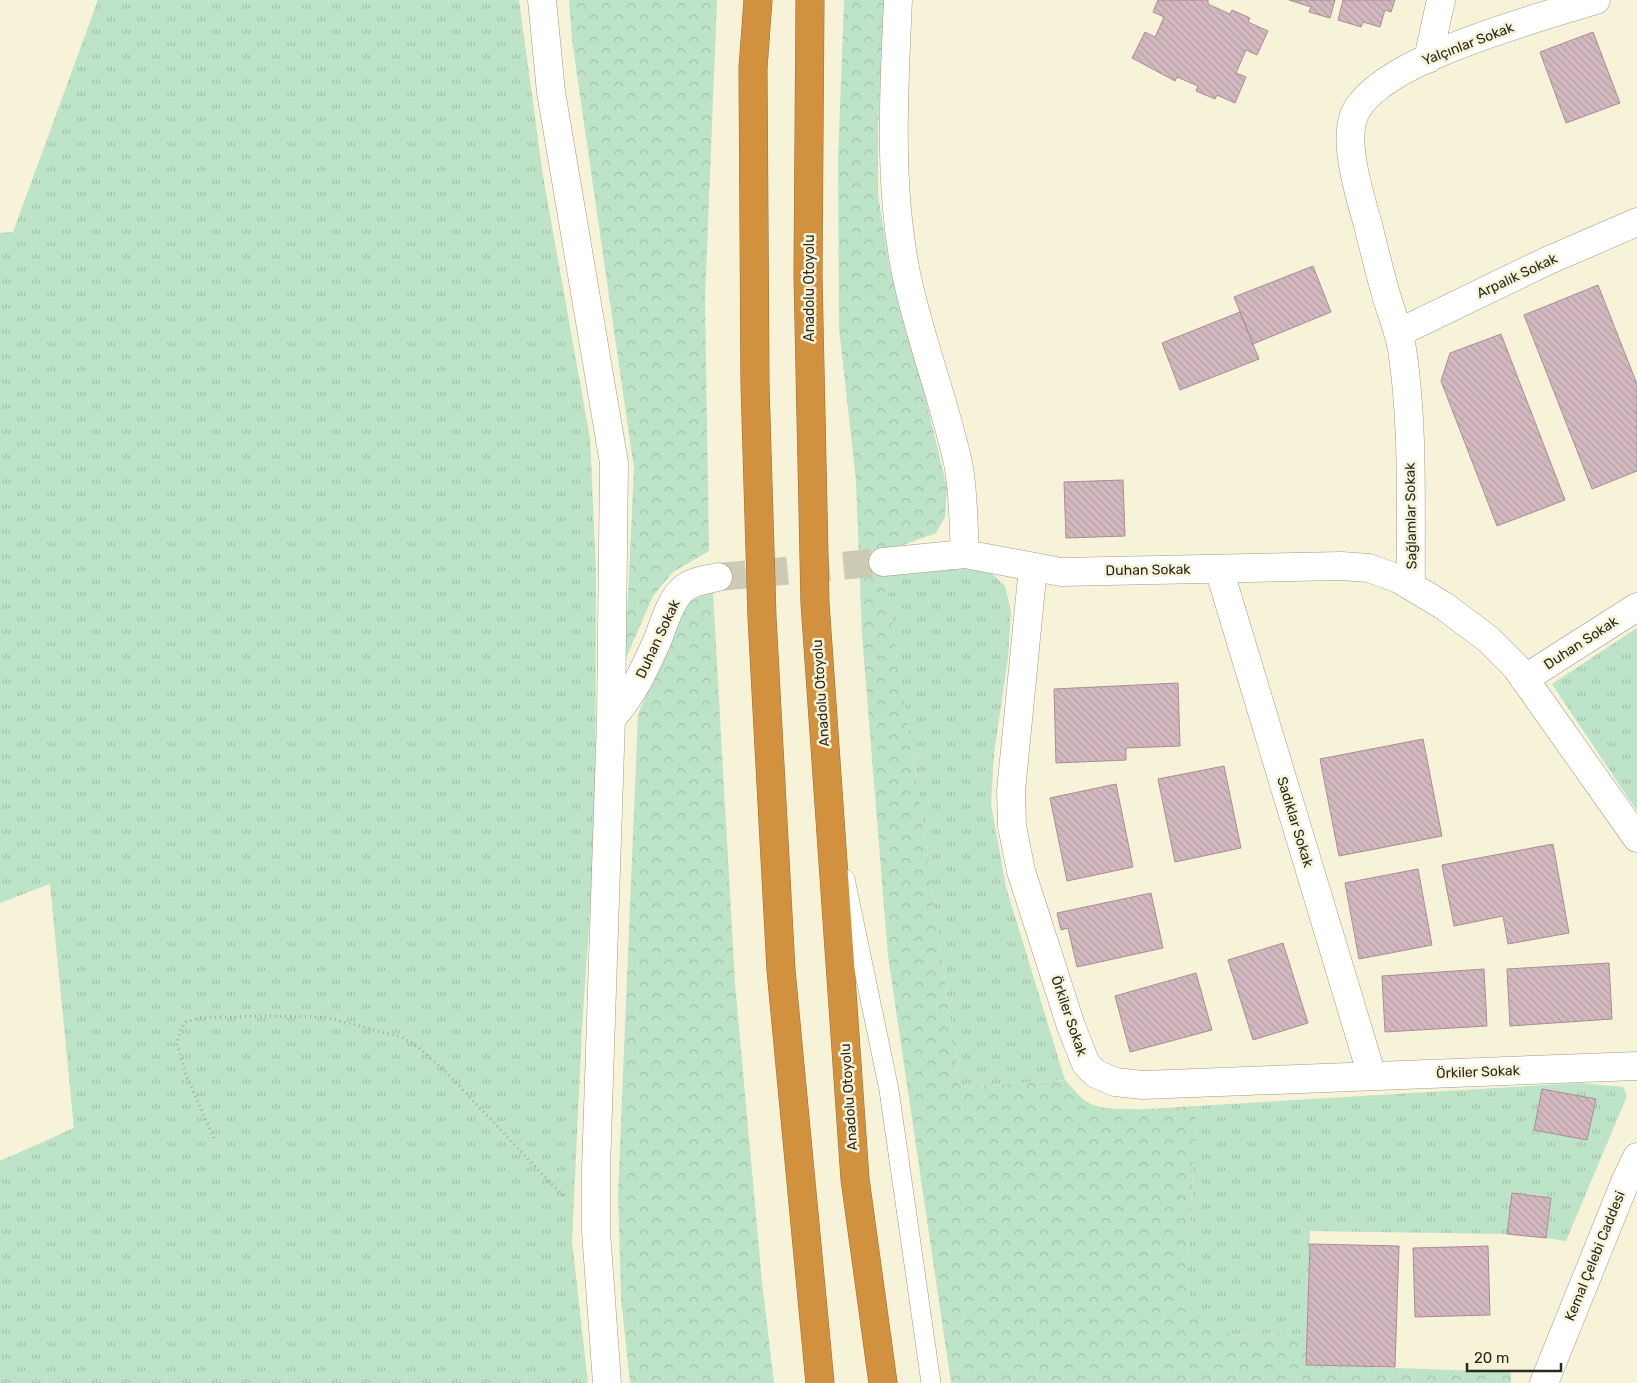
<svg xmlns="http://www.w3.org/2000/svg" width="1637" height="1383" font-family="Rubik,sans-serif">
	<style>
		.grass { fill: url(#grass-tufts) }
		.forest { fill: url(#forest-crowns) }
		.building { fill: url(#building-back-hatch); stroke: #a98e96 }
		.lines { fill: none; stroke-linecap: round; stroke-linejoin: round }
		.street-tunnel { stroke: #cecbb4; stroke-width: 28; stroke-dasharray: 28 14; stroke-linecap: butt }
		.lane-casing { stroke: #a09b84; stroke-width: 20 }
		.street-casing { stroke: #a09b84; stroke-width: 29 }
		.highway-casing { stroke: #976d34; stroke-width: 29 }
		.path { stroke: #aca995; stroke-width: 3; stroke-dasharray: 1 4; stroke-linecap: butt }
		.lane { stroke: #fff; stroke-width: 19 }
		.street { stroke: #fff; stroke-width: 28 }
		.highway { stroke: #d2913f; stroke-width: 28 }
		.labels { text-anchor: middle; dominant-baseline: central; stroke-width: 5; stroke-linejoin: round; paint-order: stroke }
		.street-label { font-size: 14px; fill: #2a291f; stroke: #f7f3d9 }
	</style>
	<defs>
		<pattern id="grass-tufts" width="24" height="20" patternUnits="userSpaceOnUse" patternTransform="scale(1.25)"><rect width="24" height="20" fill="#bde3c8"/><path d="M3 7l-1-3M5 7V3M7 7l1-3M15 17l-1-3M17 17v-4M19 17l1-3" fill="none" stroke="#a3c3ab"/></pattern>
		<pattern id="forest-crowns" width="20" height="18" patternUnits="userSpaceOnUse" patternTransform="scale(1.25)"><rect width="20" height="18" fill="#bde3c8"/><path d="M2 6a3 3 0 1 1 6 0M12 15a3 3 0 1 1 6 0" fill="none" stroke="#a3c3ab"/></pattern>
		<pattern id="building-back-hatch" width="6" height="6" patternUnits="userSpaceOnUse" patternTransform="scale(1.25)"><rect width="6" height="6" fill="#d4b8c0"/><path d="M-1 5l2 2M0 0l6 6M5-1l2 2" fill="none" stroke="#b69ea5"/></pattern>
	</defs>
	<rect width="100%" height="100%" fill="#f7f3d9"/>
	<path class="grass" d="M98 0H519L543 176 590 438 596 571 595 836 582 1029 572 1241 588 1383H0V1161L74 1128 50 884 0 903V233L13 232Z
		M963 569 990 572 1005 586 1011 611 1008 658 994 754 991 804 1006 887 1065 1080 960 1087 927 850 885 575Z
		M1637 628V811L1552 684Z
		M1578 1083 1623 1087 1627 1096 1566 1241 1546 1238 1551 1198 1512 1193 1507 1234 1310 1231 1307 1335 1280 1333 1232 1336 1191 1307 1187 1275 1197 1106Z"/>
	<path class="forest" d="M569 0H717L705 299 709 551 673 572 653 596 625 660 634 469 572 40Z
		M844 0H884L878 130V194L890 270 920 375 947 488 945 517 936 533 884 552 885 575 927 850 960 1087 1065 1080C1073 1088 1080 1099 1091 1104 1115 1114 1169 1107 1197 1106L1187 1275 1191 1307 1232 1336 1280 1333 1307 1335V1365L1511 1372V1383H951L888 956 862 635 856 481 839 328 838 161Z
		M713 592 735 983 762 1282 774 1383H630L621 1298 618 1193 638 714 680 617 689 601Z"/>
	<path class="building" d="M1158 0H1208V4L1230 14 1232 10 1250 18 1248 22 1268 31 1257 55 1246 50 1236 73 1246 77 1235 103 1217 95 1215 99 1196 91 1198 86 1177 77 1175 81 1132 58 1145 32 1155 37 1164 17 1153 12Z
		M1289 0H1335L1330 18 1309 12 1311 7Z
		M1343 0H1395L1391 12 1385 10 1380 27 1363 22 1361 27 1338 20Z
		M1593 32 1620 103 1566 123 1540 52Z
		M1313 266 1331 312 1253 344 1234 297Z
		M1598 285 1637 384V471L1592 489 1524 315Z
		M1240 312 1259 359 1180 390 1162 343Z
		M1501 334 1565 500 1497 526 1441 381 1450 353Z
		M1123 480 1125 536 1066 538 1064 482Z
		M1178 683 1180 746 1126 748V760L1056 763 1054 689Z
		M1423 739 1442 836 1339 856 1320 759Z
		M1224 766 1241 848 1175 862 1158 779Z
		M1116 784 1133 867 1067 881 1050 798Z
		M1553 844 1569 933 1508 944 1503 916 1454 926 1442 865Z
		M1418 869 1432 945 1359 959 1345 883Z
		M1151 893 1163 948 1077 967 1068 928 1061 930 1057 913Z
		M1283 943 1308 1023 1253 1040 1228 960Z
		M1609 963 1612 1019 1510 1026 1507 969Z
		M1484 969 1487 1026 1385 1032 1382 976Z
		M1196 973 1212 1030 1130 1052 1115 996Z
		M1542 1089 1596 1099 1587 1140 1534 1130Z
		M1512 1193 1551 1198 1546 1238 1507 1234Z
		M1310 1244 1399 1246 1395 1367 1306 1365Z
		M1488 1246 1490 1315 1415 1317 1413 1248Z"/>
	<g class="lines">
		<path class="street-tunnel" d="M718 577 883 562"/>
		<g class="lane-casing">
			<path id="lane" d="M845 879 889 1090 931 1383"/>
		</g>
		<g class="street-casing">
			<path id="street" d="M542 0 551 92 614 463 611 719 596 1169V1231L607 1383
				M898 0C894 90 888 184 906 273 919 337 944 399 958 463 964 492 963 524 965 554
				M1428 59 1441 0
				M1398 333 1547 261 1637 222
				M883 562 965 554 1061 572 1341 566 1369 568 1399 579 1444 606 1488 639 1516 667 1637 838
				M1033 567 1011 791 1012 826 1021 871 1071 1026 1086 1064 1096 1074 1115 1082 1143 1085 1637 1066
				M1219 569 1372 1076
				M1411 586C1410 508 1414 427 1402 349 1399 332 1392 314 1387 298 1380 274 1374 249 1368 225 1360 196 1341 138 1356 111 1385 58 1538 18 1596 0
				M1524 679 1637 607
				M611 719C633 695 645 668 658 639 664 623 670 602 682 590 691 581 706 580 718 577
				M1544 1383 1626 1180 1637 1157"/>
		</g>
		<g class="highway-casing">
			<path id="highway" d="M758 0 753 68 755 385 762 617 781 970 820 1383
				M810 0 808 276 815 603 855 1179 883 1383"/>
		</g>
		<path class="path" d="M214 1138 186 1075 177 1044 180 1031 186 1022 200 1018 260 1016 325 1017 401 1037 418 1047 448 1074 565 1198"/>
		<use href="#lane" class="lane"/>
		<use href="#street" class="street"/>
		<use href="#highway" class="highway"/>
	</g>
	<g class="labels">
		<g class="street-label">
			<text transform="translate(1468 44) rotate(-21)">Yalçınlar Sokak</text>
			<text transform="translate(1517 276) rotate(-25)">Arpalık Sokak</text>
			<text transform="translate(809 288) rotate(-90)">Anadolu Otoyolu</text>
			<text transform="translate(1411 516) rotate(-91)">Sağlamlar Sokak</text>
			<text transform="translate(1148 570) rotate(-1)">Duhan Sokak</text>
			<text transform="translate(658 639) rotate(-65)">Duhan Sokak</text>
			<text transform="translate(1581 643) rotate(-33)">Duhan Sokak</text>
			<text transform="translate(821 693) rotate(-94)">Anadolu Otoyolu</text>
			<text transform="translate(1295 822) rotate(73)">Sadıklar Sokak</text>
			<text transform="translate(1069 1016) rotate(71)">Örkiler Sokak</text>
			<text transform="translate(1478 1072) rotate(-2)">Örkiler Sokak</text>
			<text transform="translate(849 1097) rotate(-94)">Anadolu Otoyolu</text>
			<text transform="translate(1595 1256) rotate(-68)">Kemal Çelebi Caddesi</text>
		</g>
	</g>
	<path d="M1467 1363v8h94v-8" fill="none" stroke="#2a291f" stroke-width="2.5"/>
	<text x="1474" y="1363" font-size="15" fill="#2a291f" stroke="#f7f3d9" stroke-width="4" paint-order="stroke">20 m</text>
</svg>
